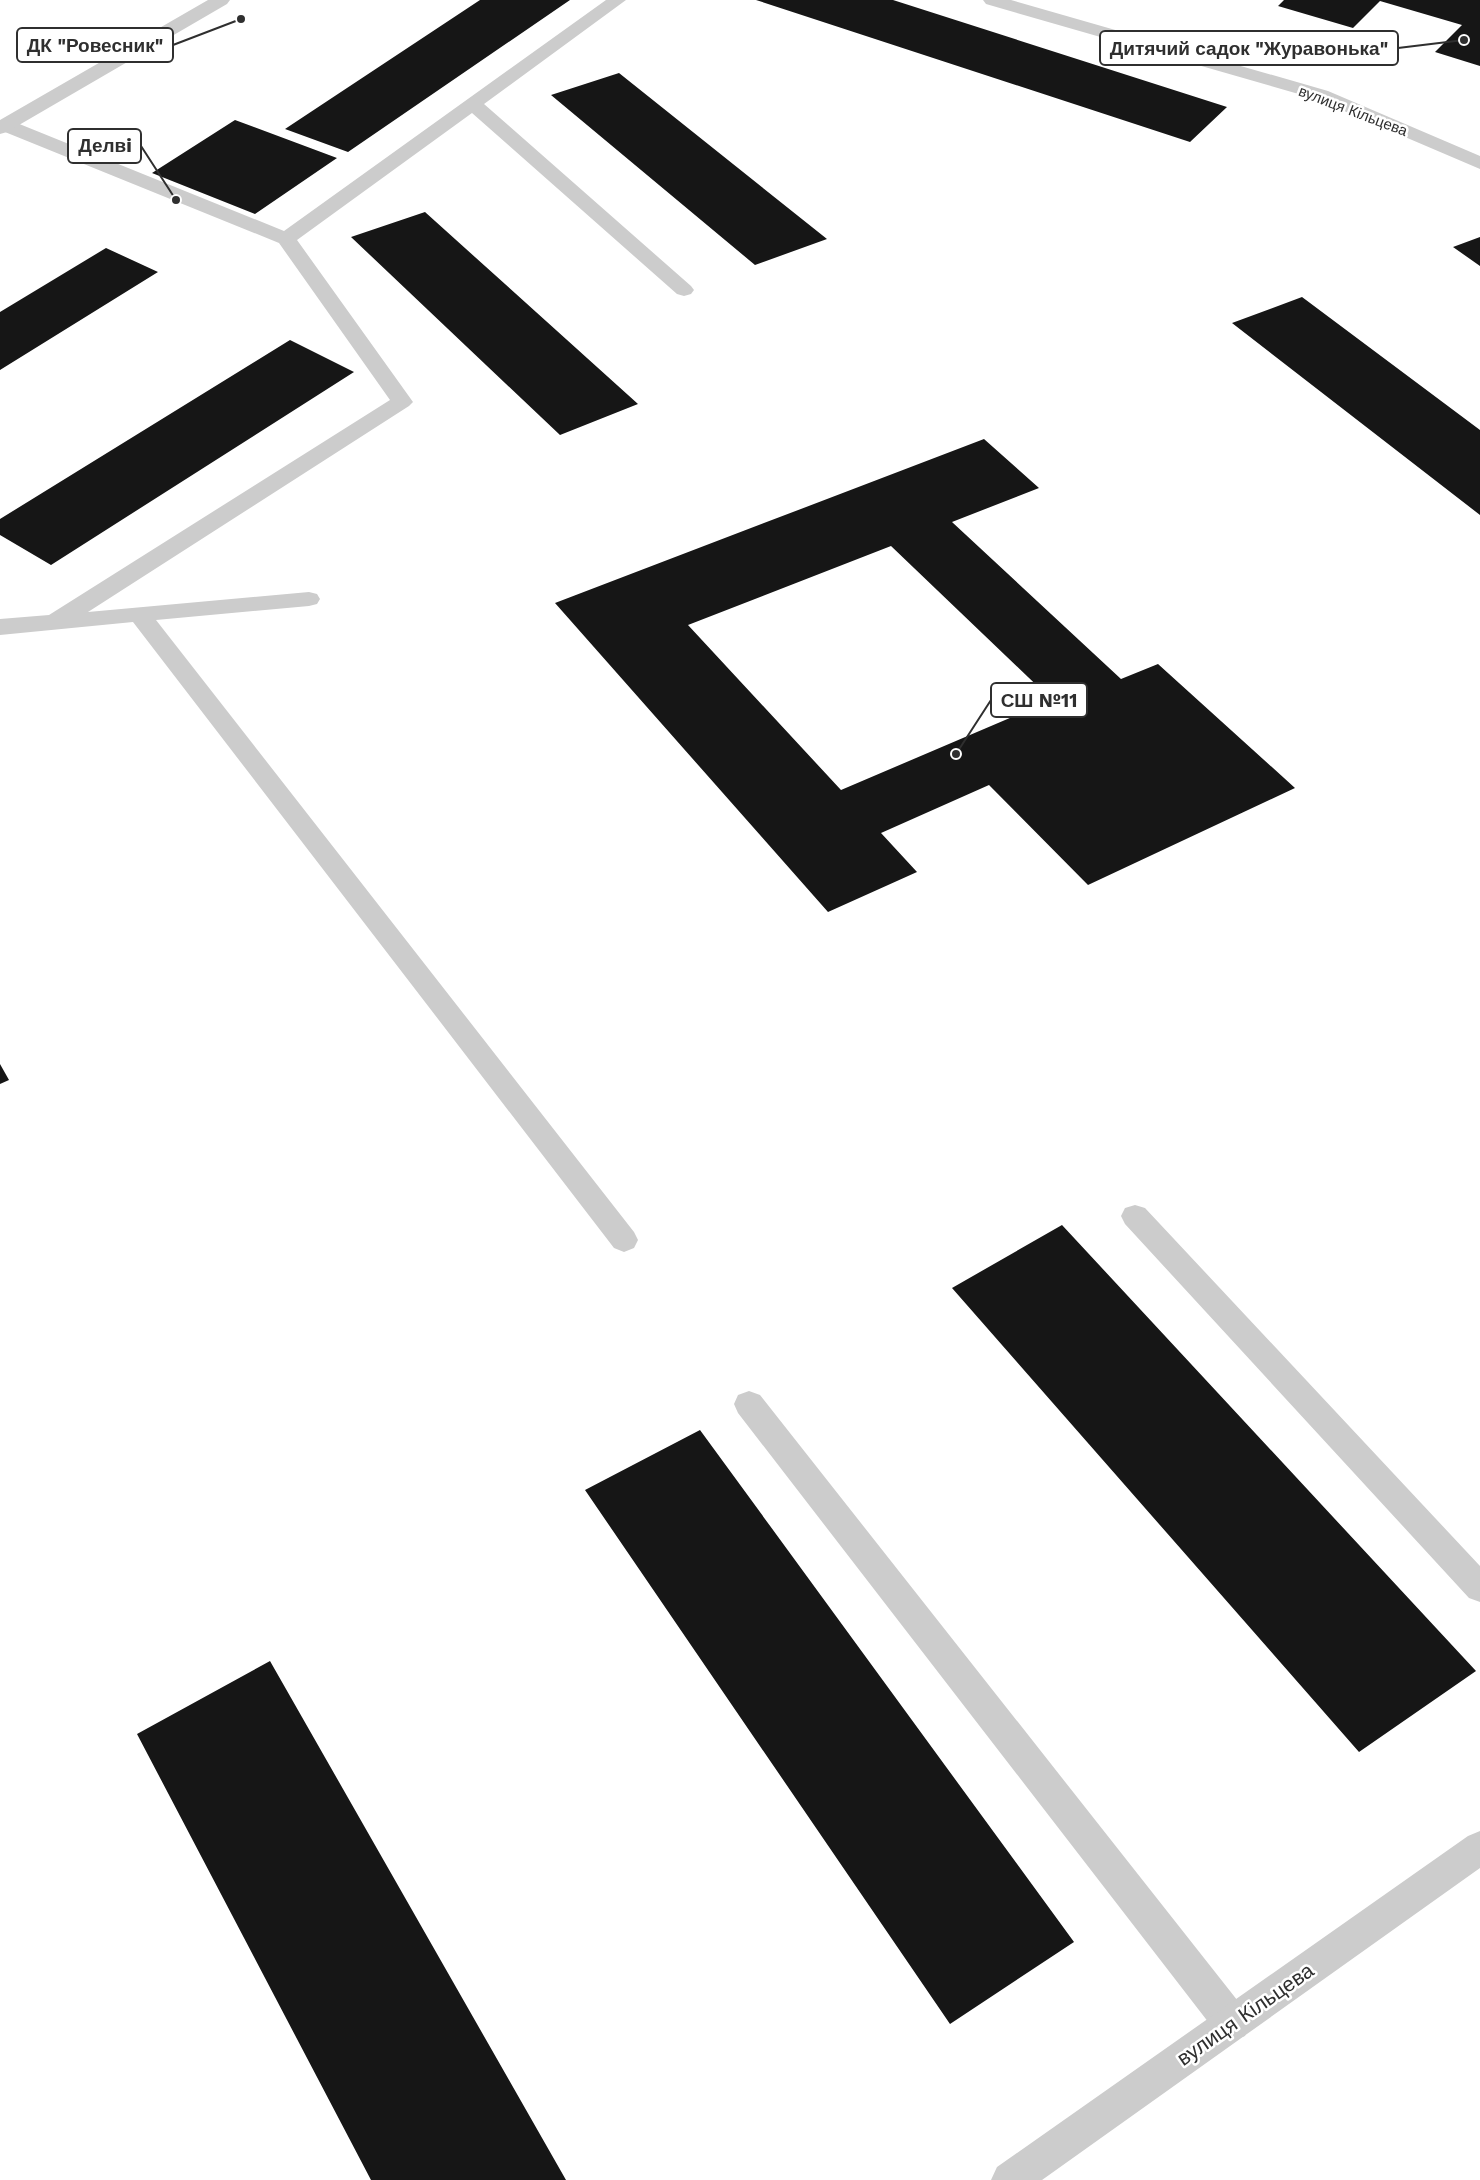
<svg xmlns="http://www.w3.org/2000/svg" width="1480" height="2180" font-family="'Work Sans',sans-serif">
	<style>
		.building { fill: #161616; fill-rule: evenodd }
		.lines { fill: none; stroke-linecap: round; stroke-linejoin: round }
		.lane { fill: #ccc; fill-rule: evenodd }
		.street { fill: #ccc; fill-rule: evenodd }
		.labels { text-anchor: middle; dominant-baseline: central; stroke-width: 5; stroke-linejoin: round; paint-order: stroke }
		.far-street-label { font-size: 15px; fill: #2f2f2f; stroke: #fff }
		.near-street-label { font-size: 21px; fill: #2f2f2f; stroke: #fff }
		.leader { fill: none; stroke: #2f2f2f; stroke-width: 2 }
		.callout-dot { fill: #2f2f2f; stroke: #fff; stroke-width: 2 }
		.callout { fill: #fff; stroke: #2f2f2f; stroke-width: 2 }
		.callout-label { font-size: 19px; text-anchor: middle; font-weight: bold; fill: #2f2f2f }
	</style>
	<rect width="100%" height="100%" fill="#fff"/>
	<path class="building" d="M480 0H570L348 152 285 129Z
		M756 0H893L1227 107 1190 142Z
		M1284 0H1480V66L1435 52 1462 25 1380 1 1353 28 1278 6Z
		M619 73 827 239 755 265 551 95Z
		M235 120 337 158 255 214 152 173Z
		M425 212 638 404 560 435 351 237Z
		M1480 237V266L1453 247Z
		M106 248 158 272 0 370V312Z
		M1302 297 1480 430V515L1232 323Z
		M290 340 354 372 51 565 0 535V519Z
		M984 439 1039 488 952 522 1121 679 1158 664 1295 788 1088 885 989 785 881 833 917 872 828 912 555 603ZM891 546 1052 700 841 790 688 625Z
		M0 1064 9 1080 0 1084Z
		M1062 1225 1476 1671 1359 1752 952 1288Z
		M700 1430 1074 1942 950 2024 585 1490Z
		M270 1661 566 2180H371L137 1734Z"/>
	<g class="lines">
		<path class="lane" d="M606 0H626L484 104 691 286 694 290 691 294 684 296 677 294 472 113 297 240 413 402 409 406 88 612 309 592 317 594 320 599 317 604 309 606 156 620 634 1232 638 1240 634 1248 624 1252 614 1248 133 622 0 635V619L49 615 390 400 279 243 0 130V121H12L284 231Z
			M1135 1205 1145 1208 1480 1566V1602L1469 1598 1125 1224 1121 1216 1125 1208Z
			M749 1391 760 1395 1245 2010 1250 2023 1245 2036 1232 2041 1219 2036 738 1413 734 1404 738 1395Z"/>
		<path class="street" d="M208 0H230L227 4 7 132 0 134V120Z
			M983 0H1011L1328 91 1480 156V169L1316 99 986 4Z
			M1480 1831V1868L1042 2180H991L997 2167 1468 1836Z"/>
	</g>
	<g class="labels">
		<g class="far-street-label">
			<text transform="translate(1353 111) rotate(21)">вулиця Кільцева</text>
		</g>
		<g class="near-street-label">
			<text transform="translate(1245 2014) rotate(-35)">вулиця Кільцева</text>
		</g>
	</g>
	<path class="leader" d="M241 19L173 45M1464 40L1398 48M176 200L141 146M956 754L991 700"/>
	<g class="callout-dot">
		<circle cx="241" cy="19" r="5"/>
		<circle cx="1464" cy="40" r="5"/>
		<circle cx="176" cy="200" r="5"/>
		<circle cx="956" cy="754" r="5"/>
	</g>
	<g class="callout">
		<rect x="17" y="28" width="156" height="34" rx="5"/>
		<rect x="1100" y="31" width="298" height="34" rx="5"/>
		<rect x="68" y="129" width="73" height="34" rx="5"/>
		<rect x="991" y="683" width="96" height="34" rx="5"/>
	</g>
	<g class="callout-label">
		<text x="95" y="52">ДК "Ровесник"</text>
		<text x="1249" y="55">Дитячий садок "Журавонька"</text>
		<text x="105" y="152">Делвi</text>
		<text x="1039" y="707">СШ №11</text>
	</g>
</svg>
